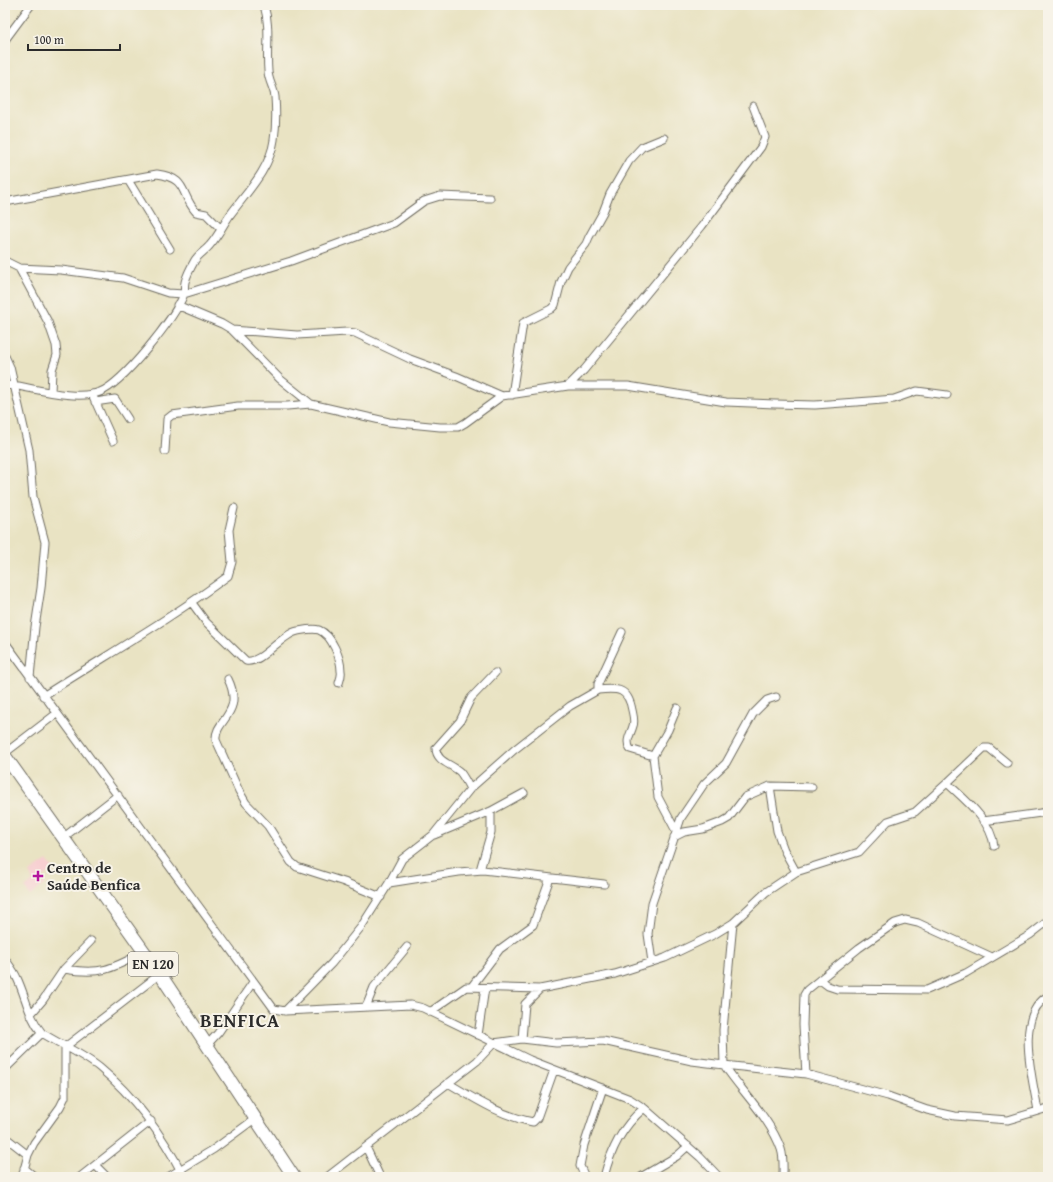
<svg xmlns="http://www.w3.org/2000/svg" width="1053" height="1182" font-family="'Gentium Book Plus',serif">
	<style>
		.built { fill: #f7cfd1 }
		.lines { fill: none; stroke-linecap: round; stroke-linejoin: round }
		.street-casing { stroke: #6e6b60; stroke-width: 9 }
		.primary-casing { stroke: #6e6b60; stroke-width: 14 }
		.street { stroke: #fff; stroke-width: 7 }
		.primary { stroke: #fff; stroke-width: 12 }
		.poi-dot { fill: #b5179e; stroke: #f7f3e8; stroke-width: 1.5 }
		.labels { text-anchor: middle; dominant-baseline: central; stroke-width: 4; stroke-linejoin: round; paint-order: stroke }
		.shield { fill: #f7f3e8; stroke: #686764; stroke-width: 1 }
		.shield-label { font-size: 14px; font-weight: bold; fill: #2b2b2b }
		.poi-label { font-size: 15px; font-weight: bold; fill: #2b2b2b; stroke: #f7f3e8; text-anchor: start }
		.district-label { font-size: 19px; font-weight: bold; letter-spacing: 1px; fill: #2b2b2b; stroke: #f7f3e8 }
	</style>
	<rect width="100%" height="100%" fill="#f7f3e8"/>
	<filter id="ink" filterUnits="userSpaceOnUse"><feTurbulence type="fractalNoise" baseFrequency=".025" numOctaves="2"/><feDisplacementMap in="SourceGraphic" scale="8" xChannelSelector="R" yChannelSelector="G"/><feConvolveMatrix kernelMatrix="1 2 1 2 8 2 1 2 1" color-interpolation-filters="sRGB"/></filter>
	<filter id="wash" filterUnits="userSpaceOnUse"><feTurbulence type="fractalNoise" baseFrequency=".012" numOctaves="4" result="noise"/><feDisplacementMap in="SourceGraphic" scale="16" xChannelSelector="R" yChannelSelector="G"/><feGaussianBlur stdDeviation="0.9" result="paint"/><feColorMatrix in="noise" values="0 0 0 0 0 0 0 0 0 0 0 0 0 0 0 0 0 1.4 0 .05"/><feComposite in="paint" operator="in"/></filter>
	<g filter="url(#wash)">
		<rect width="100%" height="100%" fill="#e9e3c3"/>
		<path class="built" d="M47 860 54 870 41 878 45 884 30 896 25 888 33 881 29 873Z"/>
	</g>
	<g filter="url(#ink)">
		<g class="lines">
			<g class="street-casing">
				<path id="street" d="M5 40 31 5
					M128 180 170 249
					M5 202 157 174C188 178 180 194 196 212L206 214 221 229
					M5 261 19 268 61 270 123 278 168 293 184 294 291 261 394 223 424 201 440 196 490 198
					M19 268 48 322 56 345 57 355 52 370 51 392
					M177 305 222 324 232 330 280 379 311 404 389 422 440 427H458L465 423 502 396
					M232 330 297 335 347 332 355 333 410 359 456 376 502 396 568 386 584 370 702 226 761 147 765 137 753 106
					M5 356 10 367 29 450 33 497 45 542 41 588 35 627 30 677
					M5 386 13 385C37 389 77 401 100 392 123 383 175 318 184 294 185 290 184 286 185 282 187 274 191 267 195 260 199 254 206 250 210 245 218 236 223 225 230 215 247 192 270 169 274 140 276 127 276 110 275 97 274 88 268 80 268 71 266 47 271 29 264 5
					M568 386H628L726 402 775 404 815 405 870 401 894 399 917 391 947 395
					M92 394 113 441
					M512 395 523 323 551 309 555 305 561 282 568 267 586 244 589 237 603 212 610 194 629 161 642 147 664 138
					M95 402 115 399 128 419
					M165 451 167 419 172 415 238 406H287L311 404
					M192 603 206 622 246 661C262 664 281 634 298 631 304 630 313 628 319 630 332 635 341 659 341 671 342 675 340 680 339 683
					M5 642 274 1009 285 1011 411 1005 423 1008 530 1060 630 1099 644 1108 700 1157 719 1177
					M228 679C245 714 214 720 216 740L239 791 246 803 268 826 291 862 297 867 344 882 381 897
					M598 690C618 688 628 688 632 710 633 715 635 721 633 726 631 734 625 740 630 749L653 756
					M43 696C105 656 169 620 228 576L232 562 229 530 234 508
					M5 753 56 714
					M947 783 984 748H989L1007 763
					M770 786 777 831 784 850 796 872
					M470 789C467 783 464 777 460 772 452 764 436 762 436 748L460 721 471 698 495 673
					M983 821 1048 812
					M676 831 658 797 653 756 668 730 677 708
					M434 835 491 811 524 793
					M64 837 118 795
					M674 837 684 832 703 829 722 822 729 818 745 797 770 786 812 787
					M480 870 491 832V811
					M389 883 459 872 483 870 604 884
					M733 923 723 1030 724 1065 806 1074 888 1096 927 1110 955 1116 1008 1120 1048 1108
					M5 959C9 965 14 971 17 978 26 997 28 1016 42 1033 61 1045 83 1054 100 1068 136 1098 163 1136 184 1177
					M652 962 648 934 652 903 681 818 704 784 726 763 753 714 767 700 776 697
					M64 969C102 975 112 969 144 952
					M820 980 828 986 837 989 927 990 966 973 1030 935 1048 921
					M472 986 500 949 533 925 550 878
					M366 1007 374 987 407 947
					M285 1011 332 963 361 927 389 883 402 859 433 835 470 789 514 750 570 706 598 690V684L622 632
					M430 1012 466 987 540 989 615 974 665 958 715 934 733 923 766 892 796 872 859 852 888 821 915 812 947 783C965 800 991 820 994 846
					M30 1015 43 1000 64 969 91 941
					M478 1035 485 988
					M522 1039 525 1004 540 989
					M207 1045 218 1033 253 982
					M5 1069 42 1033
					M806 1074 803 1025 804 995 807 990 859 948 895 923 905 920 918 923 992 957
					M448 1083C475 1099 501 1116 533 1122L537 1118 554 1070
					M1038 1111C1033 1079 1014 1016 1048 996
					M5 1137 28 1155
					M366 1147 380 1177
					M96 1166 107 1177
					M24 1168 35 1177
					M22 1177 28 1155 34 1143 60 1107 65 1097V1047L160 974
					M80 1177 151 1121
					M168 1177 214 1149 256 1118
					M327 1177 477 1061 494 1043 522 1039 556 1043 603 1041 692 1061 724 1065C742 1092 770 1118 781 1149 784 1158 783 1168 783 1177
					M585 1177 580 1166 584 1145 603 1088
					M604 1177C611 1149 622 1127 644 1108
					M641 1177 677 1156 688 1146"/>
			</g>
			<g class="primary-casing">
				<path id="primary" d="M5 756 160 974 294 1177"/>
			</g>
			<use href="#street" class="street"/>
			<use href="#primary" class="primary"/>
		</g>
	</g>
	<path class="poi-dot" d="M36 870h4v4h4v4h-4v4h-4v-4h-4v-4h4z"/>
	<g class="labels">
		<rect class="shield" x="128" y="952" width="50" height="24" rx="3"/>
		<g class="shield-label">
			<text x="153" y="964">EN 120</text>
		</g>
		<g class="poi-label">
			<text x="47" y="867">Centro de<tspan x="47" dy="17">Saúde Benfica</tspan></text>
		</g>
		<g class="district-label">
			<text x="240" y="1020">BENFICA</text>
		</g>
	</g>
	<rect width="1053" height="1182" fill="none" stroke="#f7f3e8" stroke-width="20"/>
	<path d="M28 44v6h92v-6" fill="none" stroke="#2b2b2b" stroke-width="2"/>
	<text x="34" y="44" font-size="12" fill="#2b2b2b" stroke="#f7f3e8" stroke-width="3" paint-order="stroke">100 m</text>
</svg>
